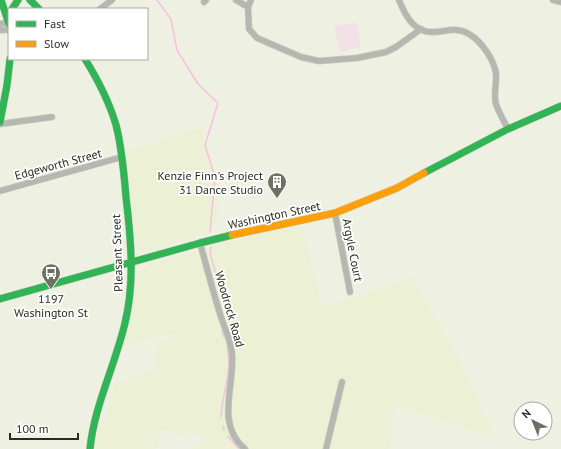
<svg xmlns="http://www.w3.org/2000/svg" width="561" height="449" font-family="'PT Sans',sans-serif">
	<style>
		.built { fill: #ecf0d5 }
		.green { fill: #f2e1e6 }
		.lines { fill: none; stroke-linecap: round; stroke-linejoin: round }
		.stream { stroke: #f8c0e3; stroke-width: 1.5 }
		.street-casing { stroke: #caccc0; stroke-width: 7 }
		.fast-casing { stroke: #caccc0; stroke-width: 8 }
		.slow-casing { stroke: #caccc0; stroke-width: 8 }
		.street { stroke: #b6b7b1; stroke-width: 5.5 }
		.fast { stroke: #30b455; stroke-width: 7 }
		.slow { stroke: #ff9f0a; stroke-width: 7 }
		.labels { text-anchor: middle; dominant-baseline: central; stroke-width: 3.5; stroke-linejoin: round; paint-order: stroke }
		.street-label { font-size: 12px; fill: #292b20; stroke: #fff }
		.poi-label { font-size: 12px; fill: #292b20; stroke: #fff; text-anchor: end }
	</style>
	<rect width="100%" height="100%" fill="#eef1e1"/>
	<path class="built" d="M201 128 206 145 208 160 212 164 217 191 218 215 212 226 211 232 144 252 141 251 138 249 135 237 126 151Z
		M301 226 322 307 412 278 462 364 494 437 395 405 389 449H191V448L209 437 160 430 157 447 154 449H95L96 435 100 424 104 421 115 385 154 369 158 341 174 340 175 334 151 338 124 346 133 310 137 278 141 270 149 265 256 234Z"/>
	<path class="green" d="M356 22 361 47 340 52 334 26Z"/>
	<g class="lines">
		<path class="stream" d="M157 0 171 19 177 50 198 84 218 103 205 145 215 177 210 232
			M211 247 210 254 223 297
			M225 306 230 323
			M222 332 224 337
			M221 417C222 393 233 371 227 347
			M223 426 224 430
			M228 436 239 449"/>
		<g class="street-casing">
			<path id="street" d="M236 0 248 7 251 0
				M399 0C405 15 414 33 433 32 445 32 457 26 469 34 481 41 494 59 496 74 497 84 493 94 496 104 499 113 504 121 508 129
				M553 0 561 2
				M204 2 206 0
				M248 7 249 29 257 38 301 57 319 61 357 58 386 52 396 47 421 29
				M100 9 112 0
				M0 24 9 22
				M0 30H9
				M0 124 52 117
				M0 191 122 157
				M335 213 350 292
				M200 243C207 268 213 292 221 317 225 329 231 341 232 354 235 386 215 424 245 449
				M326 449 342 382"/>
		</g>
		<g class="fast-casing">
			<path id="fast" d="M1 0 9 24
				M30 0 39 9
				M12 9 18 0
				M85 59C98 80 109 101 116 125 122 148 124 173 126 197 131 239 135 282 125 323 115 366 94 406 90 449
				M0 122 7 85 10 59
				M424 173 508 129 561 106
				M0 299 200 243 232 235"/>
		</g>
		<g class="slow-casing">
			<path id="slow" d="M232 235 335 213 397 188 424 173"/>
		</g>
		<use href="#street" class="street"/>
		<use href="#fast" class="fast"/>
		<use href="#slow" class="slow"/>
	</g>
	<defs>
		<g id="building-pin" transform="scale(1)"><path d="M0 17L-7.5 6A9.5 9.5 0 1 1 7.5 6Z" fill="#6e7064" stroke="#fff"/><path d="M-4-6H4V6H1V3H-1V6H-4ZM-2.5-4.3h1.7v1.8h-1.7ZM.8-4.3h1.7v1.8H.8ZM-2.5-1h1.7V.8h-1.7ZM.8-1h1.7V.8H.8Z" fill="#fff"/></g>
		<g id="bus-pin" transform="scale(1)"><path d="M0 17L-7.5 6A9.5 9.5 0 1 1 7.5 6Z" fill="#6e7064" stroke="#fff"/><path d="M-5-6H5V4H4V6H2V4H-2V6H-4V4H-5ZM-3.5-4V0h7V-4ZM-3.5 1.2v1.5H-2V1.2ZM2 1.2v1.5H3.5V1.2Z" fill="#fff"/></g>
	</defs>
	<g fill-rule="evenodd">
		<use href="#building-pin" x="277" y="182"/>
		<use href="#bus-pin" x="51" y="273"/>
	</g>
	<g class="labels">
		<g class="street-label">
			<text transform="translate(58 164) rotate(-15)">Edgeworth Street</text>
			<text transform="translate(274 215) rotate(-12)">Washington Street</text>
			<text transform="translate(353 250) rotate(79)">Argyle Court</text>
			<text transform="translate(117 253) rotate(-92)">Pleasant Street</text>
			<text transform="translate(230 309) rotate(74)">Woodrock Road</text>
		</g>
		<g class="poi-label">
			<text x="263" y="175">Kenzie Finn's Project<tspan x="263" dy="14">31 Dance Studio</tspan></text>
			<text x="51" y="298" text-anchor="middle">1197<tspan x="51" dy="14">Washington St</tspan></text>
		</g>
	</g>
	<rect x="8" y="8" width="140" height="52" fill="#ffffff" stroke="#a9aaa6"/>
	<rect x="16" y="21" width="20" height="6" fill="#30b455" stroke="#a9aaa6"/>
	<text x="44" y="28" font-size="12" fill="#292b20">Fast</text>
	<rect x="16" y="41" width="20" height="6" fill="#ff9f0a" stroke="#a9aaa6"/>
	<text x="44" y="48" font-size="12" fill="#292b20">Slow</text>
	<g transform="translate(533 421) rotate(317)"><circle r="19" fill="#ffffff" stroke="#a9aaa6"/>
	<path d="M0-3L7 15L0 10L-7 15Z" fill="#6e7064"/>
	<text y="-6" font-size="11" font-weight="bold" text-anchor="middle" fill="#292b20">N</text>
	</g>
	<path d="M10 433v6h68v-6" fill="none" stroke="#292b20" stroke-width="2"/>
	<text x="16" y="433" font-size="12" fill="#292b20" stroke="#ffffff" stroke-width="3" paint-order="stroke">100 m</text>
</svg>
